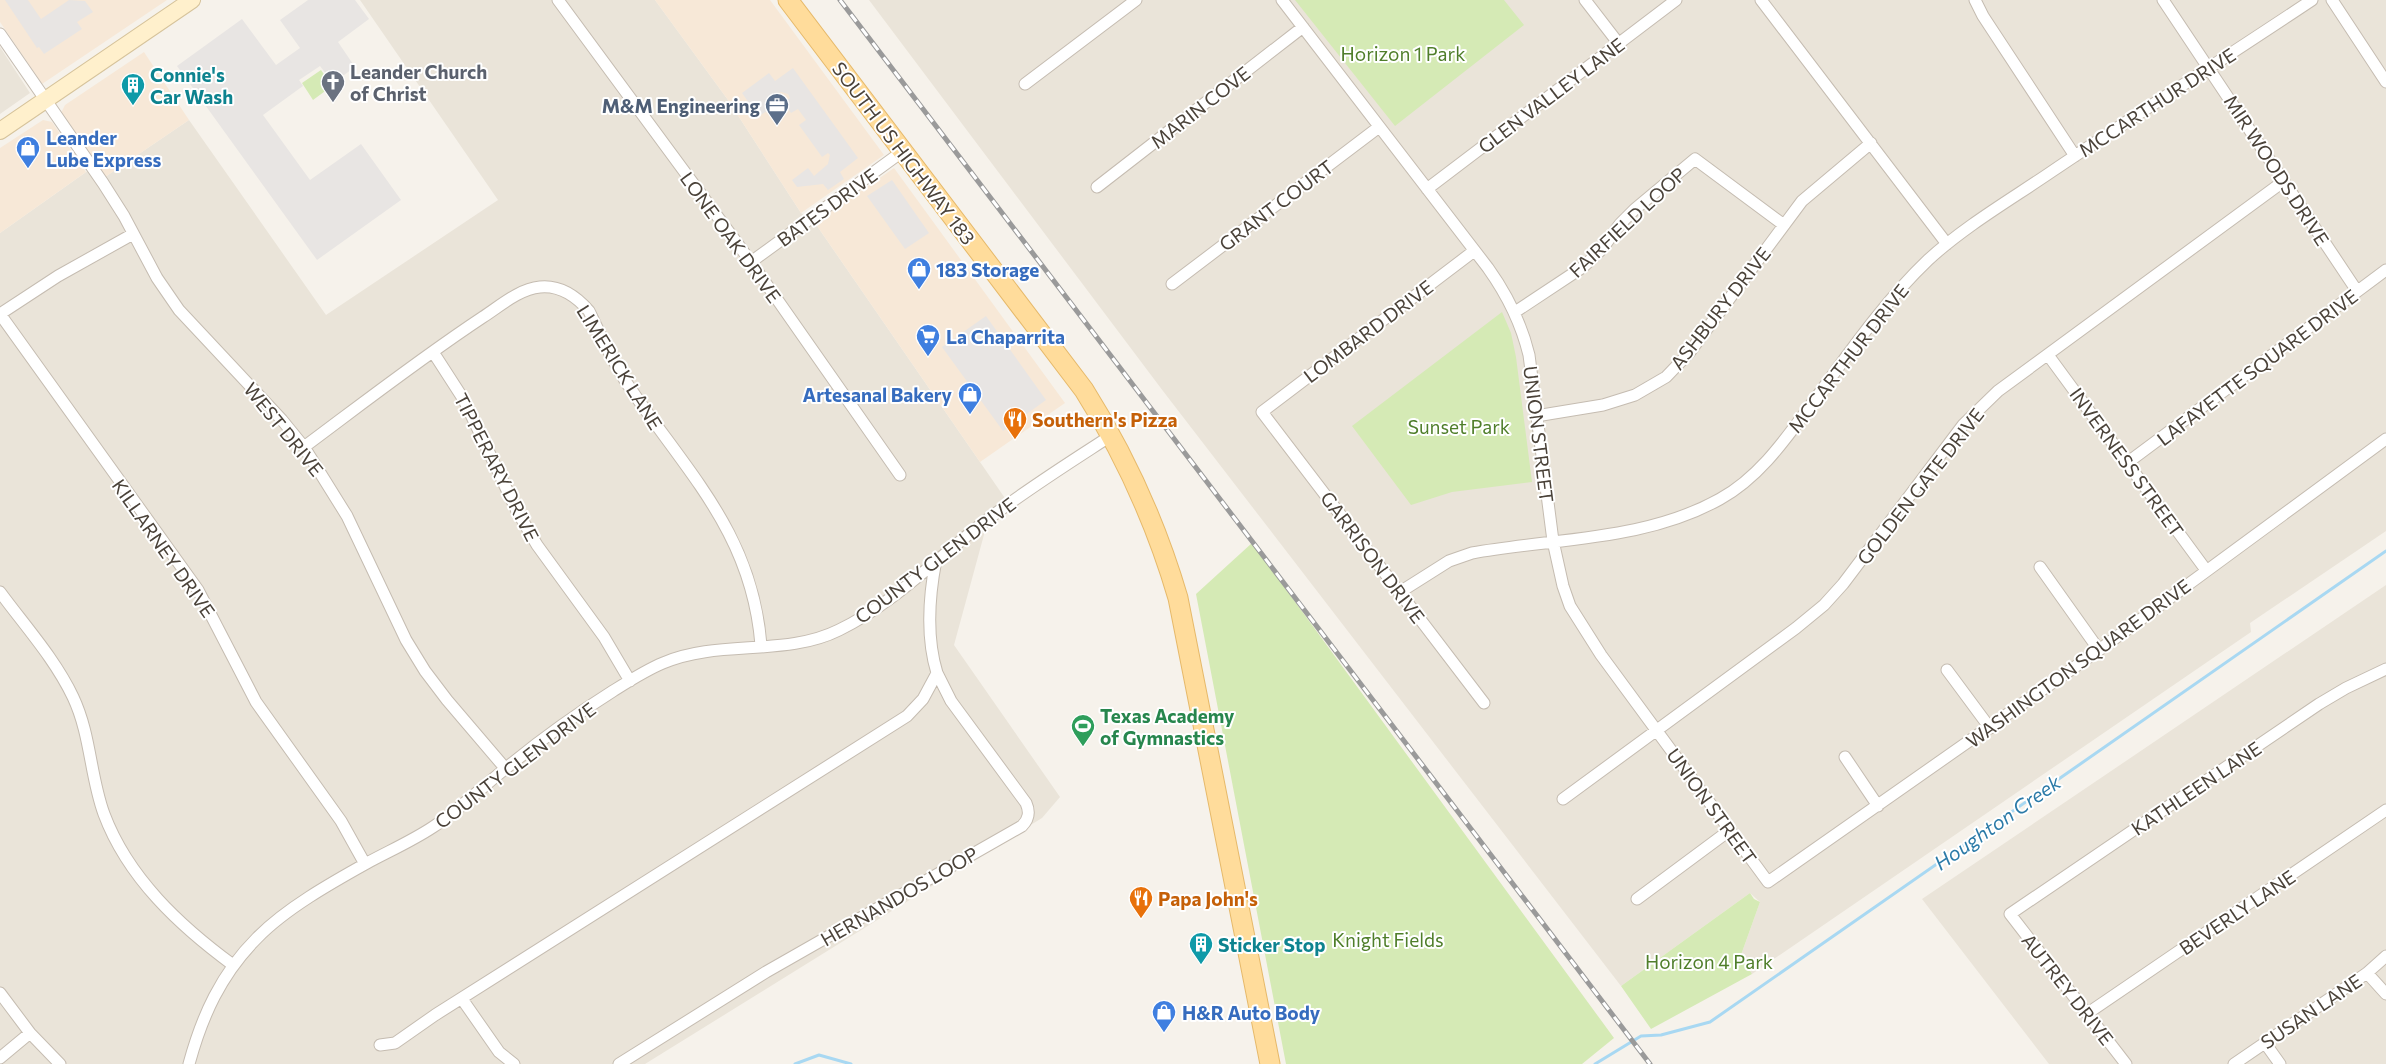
<svg xmlns="http://www.w3.org/2000/svg" width="2386" height="1064" font-family="Commissioner,sans-serif">
	<style>
		.residential { fill: #eae4d9 }
		.commercial { fill: #f7e8d7 }
		.green { fill: #d5eab5 }
		.parking { fill: #e8e5e3 }
		.lines { fill: none; stroke-linecap: round; stroke-linejoin: round }
		.stream { stroke: #a8d8f2; stroke-width: 3 }
		.street-casing { stroke: #c5bcb1; stroke-width: 13 }
		.secondary-casing { stroke: #d6c39b; stroke-width: 18 }
		.primary-casing { stroke: #e6b96a; stroke-width: 21 }
		.street { stroke: #fff; stroke-width: 11 }
		.secondary { stroke: #fff0cc; stroke-width: 16 }
		.primary { stroke: #ffdc9b; stroke-width: 19 }
		.rail-casing { stroke: #9a9a9a; stroke-width: 5 }
		.rail { stroke: #fff; stroke-width: 3; stroke-dasharray: 9; stroke-linecap: butt }
		.labels { text-anchor: middle; dominant-baseline: central; stroke-width: 4; stroke-linejoin: round; paint-order: stroke }
		.park-label { font-size: 19px; fill: #4f7e2a; stroke: #fff }
		.worship-label { font-size: 19px; font-weight: bold; fill: #5b616d; stroke: #fff; text-anchor: start }
		.culture-label { font-size: 19px; font-weight: bold; fill: #0d838f; stroke: #fff; text-anchor: start }
		.street-label { font-size: 19px; fill: #4a4239; stroke: #fff }
		.service-label { font-size: 19px; font-weight: bold; fill: #4e5e75; stroke: #fff; text-anchor: end }
		.shop-label { font-size: 19px; font-weight: bold; fill: #366cbe; stroke: #fff; text-anchor: start }
		.food-label { font-size: 19px; font-weight: bold; fill: #c56008; stroke: #fff; text-anchor: start }
		.leisure-label { font-size: 19px; font-weight: bold; fill: #27864d; stroke: #fff; text-anchor: start }
		.water-label { font-size: 20px; font-style: italic; fill: #2c7ba8; stroke: #fff }
	</style>
	<rect width="100%" height="100%" fill="#f6f2eb"/>
	<path class="residential" d="M360 0H655L728 100 801 213 815 223 1009 504 988 520 954 645 1060 797 1042 818 645 1064H0V233L96 165 105 177 189 120 326 315 498 200Z
		M869 0H2386V531L2250 623 2251 632 1752 974 1741 955 1760 902 1750 893 1621 986 1163 391Z
		M0 47 30 93 0 114Z
		M2386 585V1064H2049L1922 899Z"/>
	<path class="commercial" d="M0 0H167L42 84 0 22Z
		M655 0H770L884 155 801 213 728 100Z
		M144 52 189 120 105 177 61 113 65 105Z
		M43 120 52 122 86 172 0 233V148Z
		M894 168 1065 403 980 462 815 223Z"/>
	<path class="green" d="M1295 0H1504L1524 25 1395 126Z
		M321 70 332 86 313 100 302 83Z
		M1502 312 1511 333 1516 357 1532 482 1452 492 1411 505 1352 426Z
		M1252 543 1614 1038 1582 1064H1286L1196 594Z
		M1750 893 1754 899 1760 902 1741 955 1752 974 1651 1029 1621 986Z"/>
	<path class="parking" d="M5 0H28L41 19 69 0 85 1 93 12 77 22 82 29 44 54 39 47 37 48Z
		M308 0H355L369 19 338 42 355 67 333 83 320 66 299 80 303 86 263 115 310 180 361 144 401 200 317 260 177 66 242 19 276 65 300 48 280 20Z
		M793 68 858 158 840 172 844 179 828 190 823 184 797 187 792 180 808 168 814 176 828 164 830 155 828 153 822 157 799 125 806 120 798 109 791 113 783 103 790 98 788 94 781 92 774 95 779 102 776 104 771 98 765 101 770 109 756 118 744 106 749 103 742 93 769 73 775 81Z
		M892 180 929 233 905 249 867 196Z
		M986 316 1046 400 1003 431 942 347Z"/>
	<g class="lines">
		<path class="stream" d="M795 1064 819 1055 851 1064
			M1595 1064 1641 1036 1661 1035 1710 1022 2386 551"/>
		<g class="street-casing">
			<path id="street" d="M558 0 751 262 900 475
				M1282 0 1488 268C1508 296 1521 322 1529 355L1553 541 1563 586 1570 606 1601 655 1768 882 2099 650 2386 439
				M1585 0 1619 44
				M1761 0 1947 244
				M1975 0 1983 16 2075 156
				M2163 0 2357 291
				M2332 0 2386 82
				M0 34 103 183 124 216 157 278 179 310 282 420 304 447 347 516 406 640 425 671 447 700 505 768
				M1025 84 1136 0
				M1097 187 1303 27
				M1427 189 1676 0
				M1474 251 1262 412 1484 703
				M751 262 903 151
				M1172 284 1379 127
				M1515 312 1583 267 1602 249 1620 224 1635 209 1695 159 1784 225
				M0 314 198 590 256 702 341 821 365 864
				M0 314 58 276 133 234
				M433 352 464 400 517 511 537 545 604 637 630 681
				M2048 355 2206 570
				M1536 416 1603 405 1635 395 1666 377 1689 353 1802 201 1871 143
				M304 447C363 403 421 358 483 317 500 306 519 289 540 287 560 285 576 296 589 311 601 336 613 362 628 385 688 474 752 533 761 645
				M2127 463 2386 270
				M2040 567 2099 650
				M0 592C25 626 55 659 73 697 91 735 90 776 104 814 128 878 180 926 233 965
				M1400 592 1449 561 1472 553C1555 538 1645 541 1720 499 1760 477 1787 437 1813 402 1849 353 1884 302 1928 260 1965 226 2010 200 2051 172 2137 114 2225 58 2312 0
				M1947 670 1990 728
				M1845 757 1878 806
				M1563 799 1796 628 1824 605 1843 584 1963 425 1998 391 2284 181
				M1637 899 1730 830
				M2367 973 2386 994
				M0 993 30 1033 60 1064
				M462 999 499 1052 514 1064
				M2088 1013 2386 810
				M2265 1043 2280 1064
				M380 1045 395 1043 435 1015 907 716 923 699 937 673C926 637 929 596 936 560
				M0 1058 30 1033
				M189 1064C202 1016 221 974 257 938 285 909 331 883 367 863 389 851 412 841 433 827 459 810 481 788 505 769 539 741 575 715 613 691 629 681 646 670 663 663 719 639 785 657 839 630 893 604 936 559 983 523 1024 491 1069 463 1112 435
				M619 1064 766 972 1022 826C1029 819 1030 812 1026 803L951 701 937 673
				M2126 1064 2010 914 2319 704 2346 688 2386 669
				M2234 1064 2367 973 2386 956"/>
		</g>
		<g class="secondary-casing">
			<path id="secondary" d="M0 131 192 0"/>
		</g>
		<g class="primary-casing">
			<path id="primary" d="M788 0 1084 390C1125 455 1156 523 1178 598L1270 1064"/>
		</g>
		<use href="#street" class="street"/>
		<use href="#secondary" class="secondary"/>
		<use href="#primary" class="primary"/>
		<g class="rail-casing">
			<path id="rail" d="M840 0 1650 1064"/>
		</g>
		<use href="#rail" class="rail"/>
	</g>
	<defs>
		<g id="church-pin" transform="scale(1.25)"><path d="M0 17L-7.5 6A9.5 9.5 0 1 1 7.5 6Z" fill="#6b7280" stroke="#fff"/><path d="M-1.2-6h2.4v3.5h3.3v2.4h-3.3V6h-2.4V-.1h-3.3v-2.4h3.3Z" fill="#fff"/></g>
		<g id="building-pin" transform="scale(1.25)"><path d="M0 17L-7.5 6A9.5 9.5 0 1 1 7.5 6Z" fill="#0f9aa8" stroke="#fff"/><path d="M-4-6H4V6H1V3H-1V6H-4ZM-2.5-4.3h1.7v1.8h-1.7ZM.8-4.3h1.7v1.8H.8ZM-2.5-1h1.7V.8h-1.7ZM.8-1h1.7V.8H.8Z" fill="#fff"/></g>
		<g id="office-pin" transform="scale(1.25)"><path d="M0 17L-7.5 6A9.5 9.5 0 1 1 7.5 6Z" fill="#5c6f8a" stroke="#fff"/><path d="M-6-3h4V-5.5h4V-3h4V5H-6ZM-1-4.5V-3h2v-1.5ZM-6 0V1H6V0Z" fill="#fff"/></g>
		<g id="shop-pin" transform="scale(1.25)"><path d="M0 17L-7.5 6A9.5 9.5 0 1 1 7.5 6Z" fill="#3f7fe0" stroke="#fff"/><path d="M-5-2.5h2.3a2.7 3.5 0 0 1 5.4 0H5L5.5 6h-11ZM-1.5-2.5h3a1.5 2.3 0 0 0-3 0Z" fill="#fff"/></g>
		<g id="supermarket-pin" transform="scale(1.25)"><path d="M0 17L-7.5 6A9.5 9.5 0 1 1 7.5 6Z" fill="#3f7fe0" stroke="#fff"/><path d="M-6-5.5h2.5l.6 2H6L4.5 2H-2.5L-4.4-4H-6ZM-1.5 3.2a1.3 1.3 0 1 0 .1 0ZM3 3.2a1.3 1.3 0 1 0 .1 0Z" fill="#fff"/></g>
		<g id="restaurant-pin" transform="scale(1.25)"><path d="M0 17L-7.5 6A9.5 9.5 0 1 1 7.5 6Z" fill="#e8710a" stroke="#fff"/><path d="M-5-6h1v4h1v-4h1v4h1v-4h1v5L-1.5 .5V6h-2V.5L-5-1ZM5-6V6H3V1.5H1.5Q1.5-4 5-6Z" fill="#fff"/></g>
		<g id="stadium-pin" transform="scale(1.25)"><path d="M0 17L-7.5 6A9.5 9.5 0 1 1 7.5 6Z" fill="#2e9e5b" stroke="#fff"/><path d="M0-5a6.5 5 0 1 0 0 10a6.5 5 0 1 0 0-10ZM-3.5-1.8h7v3.6h-7Z" fill="#fff"/></g>
	</defs>
	<g fill-rule="evenodd">
		<use href="#church-pin" x="333" y="82"/>
		<use href="#building-pin" x="133" y="85"/>
		<use href="#office-pin" x="777" y="105"/>
		<use href="#shop-pin" x="28" y="148"/>
		<use href="#shop-pin" x="919" y="269"/>
		<use href="#supermarket-pin" x="928" y="336"/>
		<use href="#shop-pin" x="970" y="394"/>
		<use href="#restaurant-pin" x="1015" y="419"/>
		<use href="#stadium-pin" x="1083" y="726"/>
		<use href="#restaurant-pin" x="1141" y="898"/>
		<use href="#building-pin" x="1201" y="944"/>
		<use href="#shop-pin" x="1164" y="1012"/>
	</g>
	<g class="labels">
		<g class="park-label">
			<text x="1403" y="53">Horizon 1 Park</text>
			<text x="1459" y="426">Sunset Park</text>
			<text x="1388" y="939">Knight Fields</text>
			<text x="1709" y="961">Horizon 4 Park</text>
		</g>
		<g class="worship-label">
			<text x="350" y="71">Leander Church<tspan x="350" dy="22">of Christ</tspan></text>
		</g>
		<g class="culture-label">
			<text x="150" y="74">Connie's<tspan x="150" dy="22">Car Wash</tspan></text>
			<text x="1218" y="944">Sticker Stop</text>
		</g>
		<g class="street-label">
			<text transform="translate(1551 95) rotate(-37)">GLEN VALLEY LANE</text>
			<text transform="translate(2157 102) rotate(-33)">MCCARTHUR DRIVE</text>
			<text transform="translate(1200 107) rotate(-38)">MARIN COVE</text>
			<text transform="translate(904 153) rotate(53)">SOUTH US HIGHWAY 183</text>
			<text transform="translate(2277 170) rotate(57)">MIR WOODS DRIVE</text>
			<text transform="translate(1276 205) rotate(-37)">GRANT COURT</text>
			<text transform="translate(827 207) rotate(-36)">BATES DRIVE</text>
			<text transform="translate(1627 222) rotate(-43)">FAIRFIELD LOOP</text>
			<text transform="translate(731 237) rotate(54)">LONE OAK DRIVE</text>
			<text transform="translate(1720 308) rotate(-52)">ASHBURY DRIVE</text>
			<text transform="translate(1368 331) rotate(-37)">LOMBARD DRIVE</text>
			<text transform="translate(1848 358) rotate(-52)">MCCARTHUR DRIVE</text>
			<text transform="translate(620 367) rotate(58)">LIMERICK LANE</text>
			<text transform="translate(2257 367) rotate(-37)">LAFAYETTE SQUARE DRIVE</text>
			<text transform="translate(284 429) rotate(51)">WEST DRIVE</text>
			<text transform="translate(1539 434) rotate(83)">UNION STREET</text>
			<text transform="translate(2127 462) rotate(54)">INVERNESS STREET</text>
			<text transform="translate(497 467) rotate(63)">TIPPERARY DRIVE</text>
			<text transform="translate(1920 486) rotate(-52)">GOLDEN GATE DRIVE</text>
			<text transform="translate(164 548) rotate(55)">KILLARNEY DRIVE</text>
			<text transform="translate(1373 557) rotate(53)">GARRISON DRIVE</text>
			<text transform="translate(935 560) rotate(-37)">COUNTY GLEN DRIVE</text>
			<text transform="translate(2078 663) rotate(-36)">WASHINGTON SQUARE DRIVE</text>
			<text transform="translate(515 765) rotate(-37)">COUNTY GLEN DRIVE</text>
			<text transform="translate(2196 788) rotate(-34)">KATHLEEN LANE</text>
			<text transform="translate(1712 806) rotate(54)">UNION STREET</text>
			<text transform="translate(899 896) rotate(-30)">HERNANDOS LOOP</text>
			<text transform="translate(2237 912) rotate(-34)">BEVERLY LANE</text>
			<text transform="translate(2068 989) rotate(52)">AUTREY DRIVE</text>
			<text transform="translate(2311 1011) rotate(-34)">SUSAN LANE</text>
		</g>
		<g class="service-label">
			<text x="760" y="105">M&amp;M Engineering</text>
		</g>
		<g class="shop-label">
			<text x="46" y="137">Leander<tspan x="46" dy="22">Lube Express</tspan></text>
			<text x="936" y="269">183 Storage</text>
			<text x="946" y="336">La Chaparrita</text>
			<text x="952" y="394" text-anchor="end">Artesanal Bakery</text>
			<text x="1182" y="1012">H&amp;R Auto Body</text>
		</g>
		<g class="food-label">
			<text x="1032" y="419">Southern's Pizza</text>
			<text x="1158" y="898">Papa John's</text>
		</g>
		<g class="leisure-label">
			<text x="1100" y="715">Texas Academy<tspan x="1100" dy="22">of Gymnastics</tspan></text>
		</g>
		<g class="water-label">
			<text transform="translate(1997 822) rotate(-35)">Houghton Creek</text>
		</g>
	</g>
</svg>
